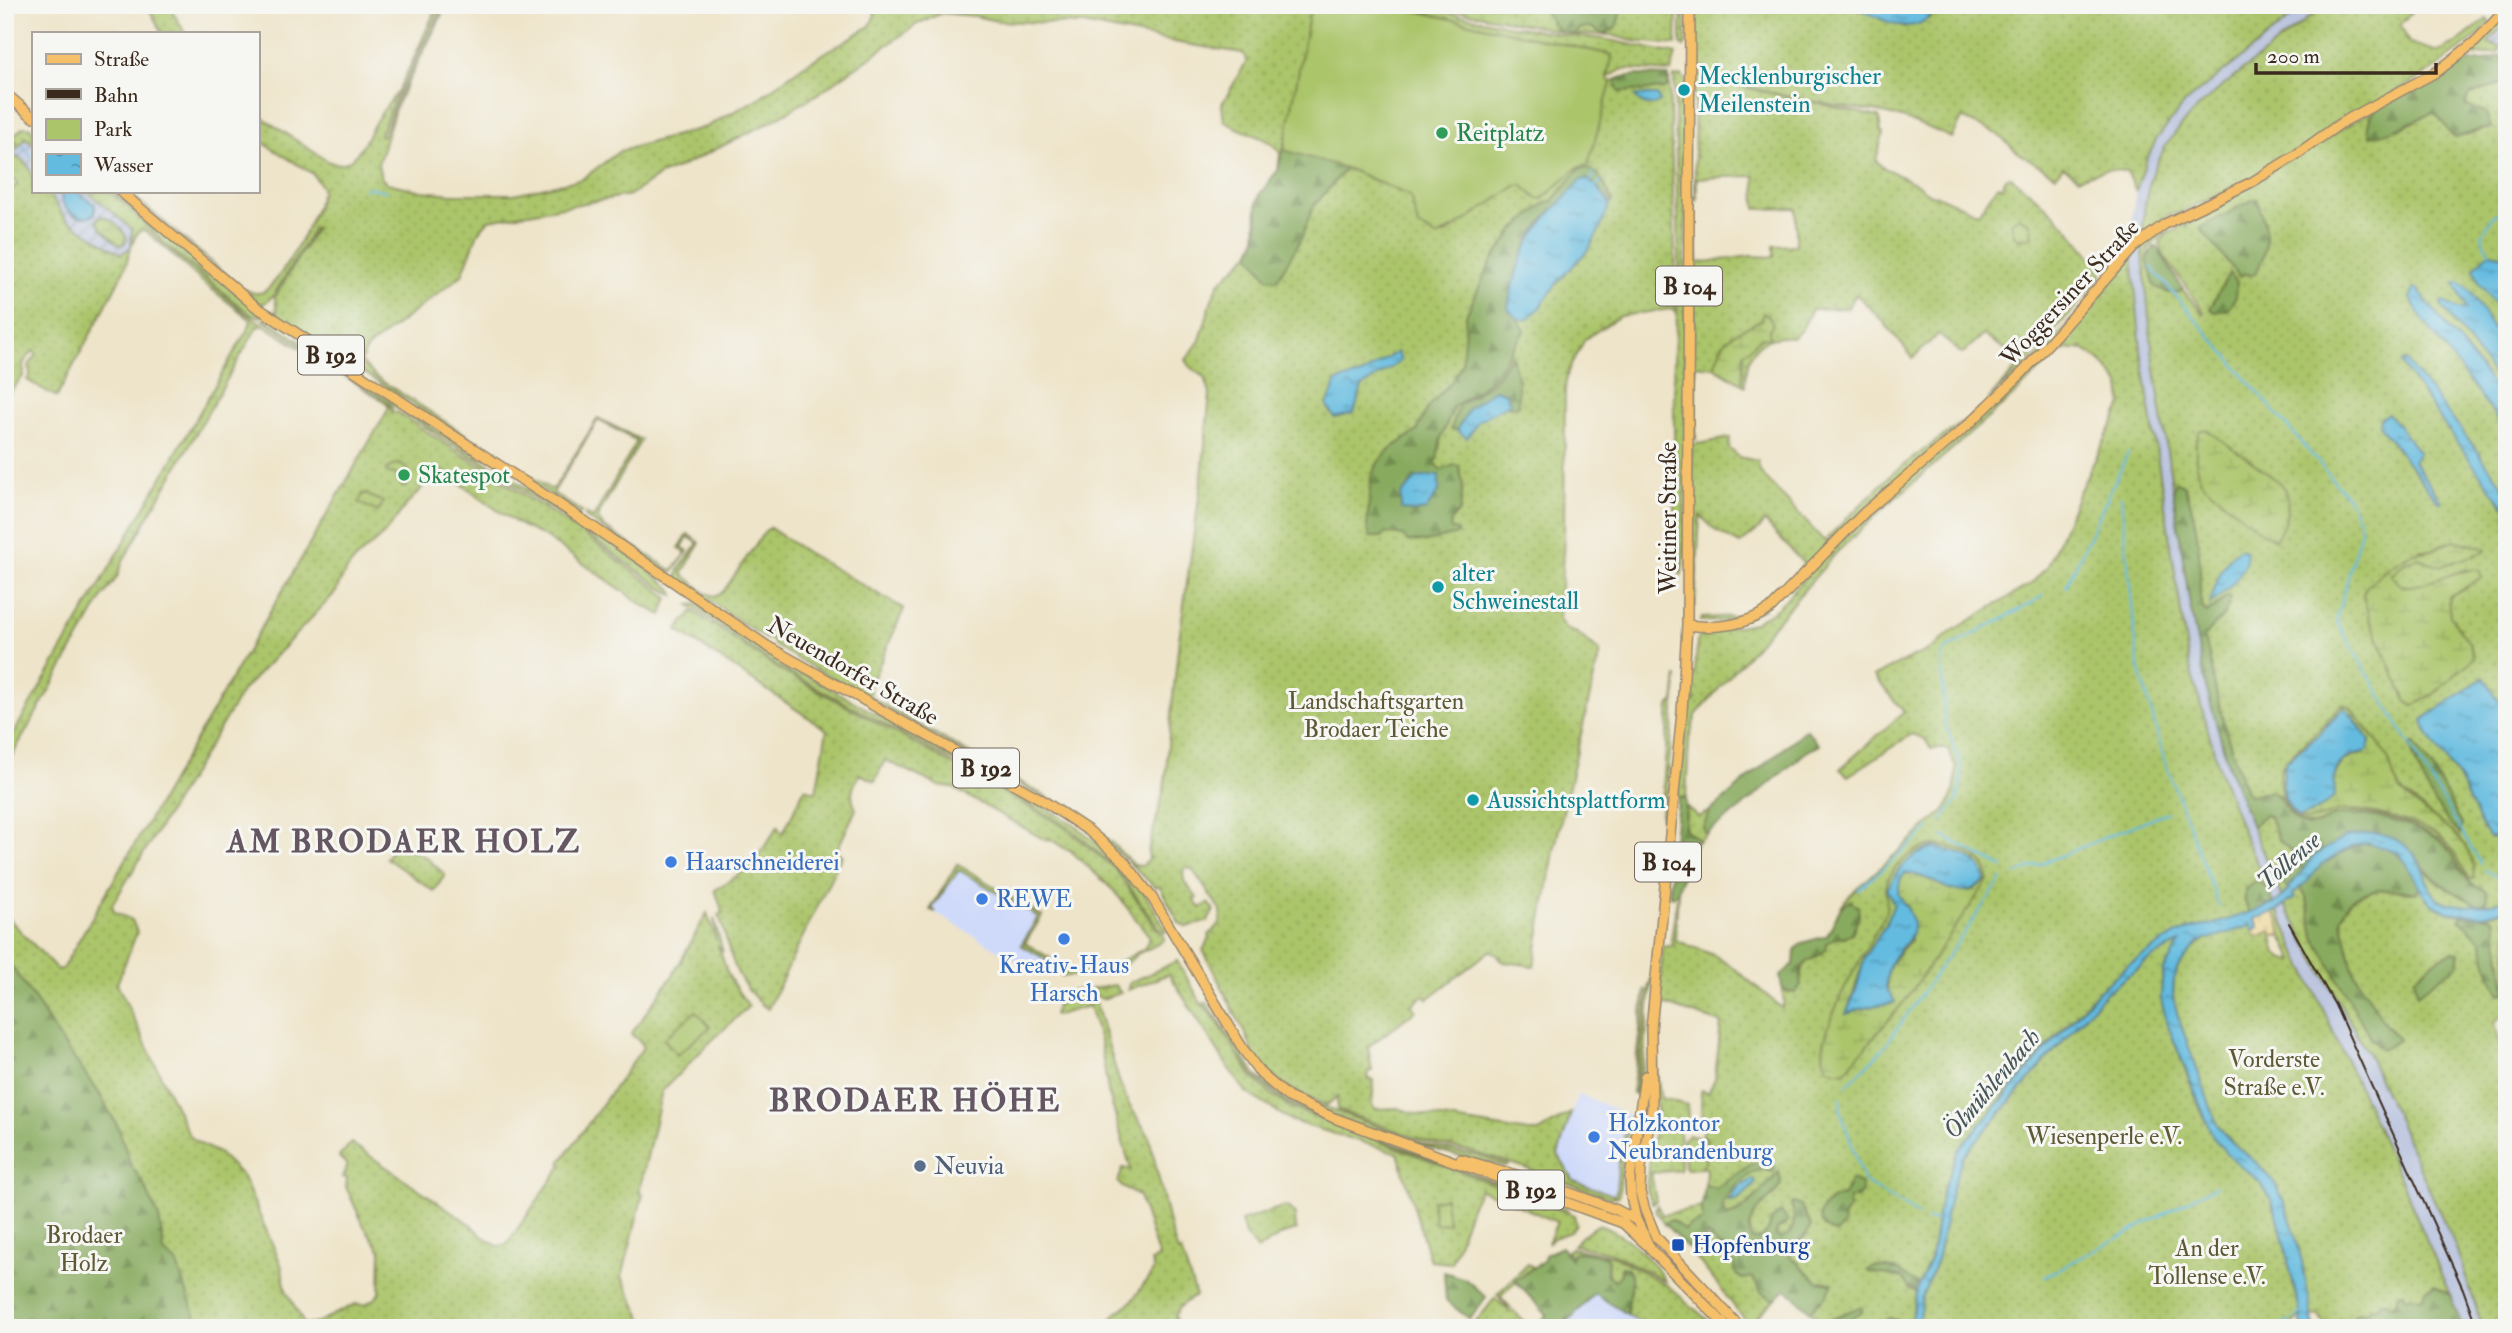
<svg xmlns="http://www.w3.org/2000/svg" width="2512" height="1333" font-family="'IM FELL Double Pica',serif">
	<style>
		.built { fill: #cfdafa }
		.industrial { fill: url(#industrial-furrows) }
		.railway { fill: #bac4de }
		.green { fill: url(#green-dots); stroke: #737844; stroke-width: 2; fill-rule: evenodd }
		.forest { fill: url(#forest-firs); stroke: #626a3e; stroke-width: 2 }
		.wetland { fill: url(#wetland-marsh); stroke: #737844; stroke-width: 2; fill-rule: evenodd }
		.sand { fill: url(#sand-dots); stroke: #94825e; stroke-width: 2 }
		.pitch { fill: #abc56b; stroke: #737844; stroke-width: 2 }
		.water { fill: url(#water-ripples); stroke: #4f727f; stroke-width: 2 }
		.lines { fill: none; stroke-linecap: round; stroke-linejoin: round }
		.stream { stroke: #63bbe0; stroke-width: 2 }
		.major-casing { stroke: #948774; stroke-width: 12 }
		.major { stroke: #f6c06b; stroke-width: 9 }
		.rail { stroke: #3b2a1e; stroke-width: 2 }
		.culture-dot { fill: #0f9aa8; stroke: #f6f6f2; stroke-width: 2.5 }
		.leisure-dot { fill: #2e9e5b; stroke: #f6f6f2; stroke-width: 2.5 }
		.shop-dot { fill: #3f7fe0; stroke: #f6f6f2; stroke-width: 2.5 }
		.service-dot { fill: #5c6f8a; stroke: #f6f6f2; stroke-width: 2.5 }
		.transit-dot { fill: #1a4fb4; stroke: #f6f6f2; stroke-width: 2.5 }
		.labels { text-anchor: middle; dominant-baseline: central; stroke-width: 6; stroke-linejoin: round; paint-order: stroke }
		.shield { fill: #f6f6f2; stroke: #73675e; stroke-width: 2 }
		.shield-label { font-size: 23px; font-weight: bold; fill: #3b2a1e }
		.culture-label { font-size: 24px; fill: #0d838f; stroke: #f6f6f2; text-anchor: start }
		.leisure-label { font-size: 24px; fill: #27864d; stroke: #f6f6f2; text-anchor: start }
		.street-label { font-size: 24px; fill: #3b2a1e; stroke: #f6f6f2 }
		.park-label { font-size: 24px; fill: #5d5835; stroke: #f6f6f2 }
		.shop-label { font-size: 24px; fill: #366cbe; stroke: #f6f6f2; text-anchor: start }
		.service-label { font-size: 24px; fill: #4e5e75; stroke: #f6f6f2; text-anchor: start }
		.transit-label { font-size: 24px; fill: #164399; stroke: #f6f6f2; text-anchor: start }
		.water-label { font-size: 26px; font-style: italic; fill: #475658; stroke: #f6f6f2 }
		.district-label { font-size: 32px; font-weight: bold; letter-spacing: 2px; fill: #655762; stroke: #f6f6f2 }
	</style>
	<defs>
		<pattern id="industrial-furrows" width="10" height="10" patternUnits="userSpaceOnUse" patternTransform="scale(1.75)"><rect width="10" height="10" fill="#bac4de"/><path d="M-1 1l2-2M0 10L10 0M9 11l2-2" fill="none" stroke="#989fb3"/></pattern>
		<pattern id="green-dots" width="8" height="8" patternUnits="userSpaceOnUse" patternTransform="scale(1.75)"><rect width="8" height="8" fill="#abc56b"/><path d="M2 2h.1M6 6h.1" fill="none" stroke="#94a95c" stroke-width="1.8" stroke-linecap="round"/></pattern>
		<pattern id="forest-firs" width="22" height="20" patternUnits="userSpaceOnUse" patternTransform="scale(1.75)"><rect width="22" height="20" fill="#88aa5f"/><path d="M5 1l3.5 6h-7zM16 11l3.5 6h-7z" fill="#708b4e"/></pattern>
		<pattern id="wetland-marsh" width="20" height="14" patternUnits="userSpaceOnUse" patternTransform="scale(1.75)"><rect width="20" height="14" fill="#abc56b"/><path d="M1 5h8M5 5V1M11 12h8M15 12V8" fill="none" stroke="#94a95c"/></pattern>
		<pattern id="sand-dots" width="8" height="8" patternUnits="userSpaceOnUse" patternTransform="scale(1.75)"><rect width="8" height="8" fill="#eeda9e"/><path d="M2 2h.1M6 6h.1" fill="none" stroke="#cdbb88" stroke-width="1.8" stroke-linecap="round"/></pattern>
		<pattern id="water-ripples" width="26" height="14" patternUnits="userSpaceOnUse" patternTransform="scale(1.75)"><rect width="26" height="14" fill="#63bbe0"/><path d="M2 4q2-2 4 0t4 0M15 11q2-2 4 0t4 0" fill="none" stroke="#5398b5"/></pattern>
	</defs>
	<rect width="100%" height="100%" fill="#f6f6f2"/>
	<filter id="ink" filterUnits="userSpaceOnUse"><feTurbulence type="fractalNoise" baseFrequency=".0143" numOctaves="2"/><feDisplacementMap in="SourceGraphic" scale="14" xChannelSelector="R" yChannelSelector="G"/><feConvolveMatrix kernelMatrix="1 2 1 2 8 2 1 2 1" color-interpolation-filters="sRGB"/></filter>
	<filter id="wash" filterUnits="userSpaceOnUse"><feTurbulence type="fractalNoise" baseFrequency=".00686" numOctaves="4" result="noise"/><feDisplacementMap in="SourceGraphic" scale="28" xChannelSelector="R" yChannelSelector="G"/><feGaussianBlur stdDeviation="1.57" result="paint"/><feColorMatrix in="noise" values="0 0 0 0 0 0 0 0 0 0 0 0 0 0 0 0 0 1.4 0 .05"/><feComposite in="paint" operator="in"/></filter>
	<g filter="url(#wash)">
		<rect width="100%" height="100%" fill="#eee4c9"/>
		<path class="built" d="M957 864 1042 916 1025 943 1050 958 1045 968 1034 971 930 910Z
			M1578 1094 1629 1115 1618 1164 1616 1193 1613 1195 1574 1181 1558 1155Z
			M1594 1293 1648 1328H1562Z"/>
		<path class="industrial" d="M2507 21V49L2487 43Z
			M12 137 17 142 10 151H15L26 138 33 144V172L22 159 8 153 5 155V144Z
			M47 191H87L132 229 131 247 121 254 66 219Z"/>
		<path class="railway" d="M2307 5H2325L2192 112 2170 139 2158 160 2142 244 2152 349 2197 646 2229 768 2252 827 2290 914 2367 1052 2456 1248 2483 1328H2465L2243 832 2219 769 2189 663 2141 350 2131 223 2136 191 2146 161 2156 140 2185 103Z"/>
		<path class="green" d="M147 5H169L185 33H162Z
			M438 5H442L393 103 380 135 383 136 395 104 445 5H447L396 106 378 164 381 178 387 183 422 191 452 194H514L582 179 620 151 706 127 756 100 803 66 870 26 875 15 872 5H1311L1300 63 1346 168 1410 196 1418 225 1444 235 1516 186 1522 185 1537 198H1543L1578 167 1588 165 1610 82 1623 77 1615 82 1619 92 1665 89 1669 84 1667 76H1669L1676 284 1675 311 1670 309 1620 316 1585 339 1568 371 1565 388 1564 537 1559 619 1565 629 1577 633 1600 652 1554 851 1534 966 1505 962 1491 950 1428 999 1424 995 1412 1005 1416 1010 1368 1047 1372 1071H1369L1367 1075 1368 1079 1374 1080 1372 1105 1375 1109 1397 1108 1417 1114 1528 1132H1539L1571 1113 1558 1155 1574 1181 1613 1195 1616 1193 1618 1164 1628 1119H1631L1622 1163 1619 1196 1609 1198 1514 1164 1469 1151 1427 1142 1338 1110 1337 1100 1339 1095 1327 1105C1301 1096 1273 1081 1256 1057 1251 1051 1249 1040 1245 1033 1230 1005 1218 978 1203 950L1210 938 1209 935 1220 924 1221 911 1192 869 1187 868 1183 871 1184 881 1197 898 1194 900 1200 908 1209 903 1214 910 1208 921 1187 927 1179 923 1160 887H1155L1091 828 1063 809 775 646 770 639H766L677 578 679 570 698 543 688 537 682 547 688 551 671 574 585 517V513L593 518 637 441 598 420 553 493 582 512 580 514 271 312V311L277 313 275 297 316 228H314L273 296 262 305 258 303 125 191H128L242 288C249 291 255 295 263 292 280 284 321 208 322 188L313 174 257 139V114L327 161C354 174 365 139 376 121 382 110 392 101 398 90 413 63 424 33 438 5ZM942 13 974 16 997 21 1083 24 1185 44 1243 53 1247 61 1222 104 1224 121C1241 133 1268 135 1280 153L1278 170 1260 194 1257 203 1256 240 1250 253 1219 283 1212 299 1200 340 1186 360 1191 368 1205 377 1210 394 1202 476 1179 639 1167 754C1168 789 1155 819 1148 852L1149 859 1142 866 1134 865 1112 843 1073 812 871 697 869 688 904 609 806 552 770 528 765 531 723 592 715 596 706 593 682 574 700 543 688 534 679 548 685 552V555L673 570H671L603 526 598 519 600 512 641 440 598 418 554 488 550 489 376 377 361 362 367 348 462 275 478 233 489 220 630 195 660 175 682 166 772 121 816 95 919 23Z
			M1389 5H1413L1506 25 1573 36 1604 39 1676 54 1671 72 1627 69 1621 70 1608 78 1612 55Z
			M1428 5H1538L1560 31Z
			M1626 5H1677L1676 45 1633 41 1611 35 1574 34C1591 20 1590 30 1606 34 1622 23 1616 17 1626 5Z
			M1681 5H1686V43L1684 47 1681 45Z
			M1694 5H1851L1905 27 1930 18 1939 5H2307L2185 103 2156 140 2146 161 2136 191 2127 171 2107 169 2079 178 2063 166 2056 175 2021 155 1997 134 1962 118 1952 138C1926 126 1894 113 1865 110 1835 106 1711 84 1694 65Z
			M2325 5H2419L2400 24 2409 43 2439 52 2455 44 2487 19 2490 23 2474 39 2436 68 2250 180 2181 212 2168 215 2142 237C2143 210 2147 183 2159 158 2180 118 2214 93 2248 66 2274 46 2299 25 2325 5Z
			M2507 13V21L2488 43 2500 47 2499 52 2485 55 2467 56Z
			M1682 76 1687 81 1685 286 1684 291H1680L1674 77Z
			M1702 76 1751 89 1879 117 1881 132 1883 134 1876 160 1882 167 1917 184 1926 192 1933 196 1937 195 1974 212H1979L1998 185 2002 187 2006 178 2011 177C2047 204 2078 235 2102 273L2101 277 2021 370 1988 400 2023 361 1983 335 1962 354 1938 334 1913 358 1882 320 1856 294 1848 308 1812 309 1802 329 1794 337C1758 335 1746 351 1745 386L1714 367 1695 365 1696 440 1692 437 1694 242 1697 240 1698 263 1751 256 1774 257V246L1796 245V208L1756 209 1755 176 1697 178V201L1695 200 1694 81 1696 77Z
			M2507 81V256L2489 253 2479 283 2507 320V351L2470 291 2460 283 2456 285 2468 310 2458 309 2443 301 2441 305 2507 393V403L2418 290 2410 298 2507 432V494L2477 450 2406 362 2402 364 2504 506H2507V708L2501 704 2484 678 2423 720C2428 741 2444 755 2455 773 2466 790 2474 810 2483 829L2507 787V897C2490 908 2447 911 2433 893 2428 886 2425 876 2422 868L2439 884 2478 905 2484 904 2487 894 2483 889C2461 886 2458 854 2442 842 2429 833 2408 823 2393 819 2383 816 2343 813 2334 816 2331 818 2328 820 2325 822 2302 832 2290 815 2281 796L2259 792 2250 796 2246 792C2234 760 2224 729 2217 696 2212 676 2211 656 2204 637L2225 614 2227 596 2216 607 2205 613 2199 603 2200 569 2176 482 2173 492 2152 349 2142 244 2166 226 2174 224 2147 250 2150 253 2147 260 2178 293 2183 290 2203 314 2204 312 2162 253 2160 242 2167 234 2178 229 2181 223 2183 222 2185 226 2192 222 2189 216 2376 109 2370 117 2401 129 2424 116 2434 113C2444 119 2445 132 2455 138L2490 128 2464 102 2470 95ZM2257 199 2252 275 2244 274 2200 228ZM2379 425 2418 452 2413 461 2441 501 2438 502ZM2442 544 2486 549 2441 566 2418 558 2403 563 2391 575 2401 586C2425 588 2445 578 2467 569L2468 587 2448 598 2450 616 2469 643 2474 658 2435 693 2414 705 2406 700 2369 618 2363 593 2366 587 2420 550H2431ZM2343 704 2349 706 2389 761 2391 774 2401 791 2458 837 2469 852 2468 878C2462 866 2456 851 2445 841 2417 816 2376 814 2341 810L2314 735Z
			M23 127H29L33 130V144L26 138 15 151H9L17 142 12 137Z
			M7 153C29 161 33 167 33 191H47L66 219 121 254 131 247 132 229 87 191H108L127 206 165 245 244 312 383 400 392 408V413L397 412 579 531 668 597 662 615 646 607 542 535C514 526 468 488 442 470L438 476 428 469 426 471C423 493 421 488 408 503 399 513 393 524 384 534 362 555 347 561 336 592L243 690 112 905 114 912 132 920 137 932 117 984 121 992 189 1135 198 1143 220 1154 243 1177 281 1264 286 1290 304 1324H314L356 1304 364 1305 375 1299 380 1293 381 1251 364 1226 346 1187 347 1178 343 1177 347 1165 339 1157 351 1143 470 1224 482 1236 499 1247 507 1244 562 1165 560 1163 642 1049 643 1044 631 1034 673 975 707 913 716 940 714 918 723 952 717 945C723 955 723 963 727 972 732 984 741 996 749 1006L706 1046 662 1091 639 1192 643 1194 622 1277 644 1322 653 1328H602L601 1322 597 1328H208L197 1321 192 1306 164 1252 159 1218 143 1183 131 1166 118 1127 97 1090 61 1041 35 1000 5 957V915L54 966 58 970 62 969 389 408 385 402 264 325 257 327 123 561 117 577 102 598 5 768V748L249 327 251 320 205 284 146 231 140 230C130 241 130 257 124 270 103 313 79 354 57 397L27 380 30 376 29 365 37 354 33 351 23 364 24 375 5 398V197L17 184 5 167V155ZM399 464 408 471 402 483 400 477 387 470Z
			M112 191 122 197 262 315 261 317 252 315 236 303 165 244 135 211Z
			M2132 253 2141 350 2189 664 2219 769 2243 832 2268 888 2257 881 2245 902 2250 913 2221 922 2190 929 2128 965 2095 994 2023 1073 1958 1150 1941 1197 1931 1257 1918 1287 1899 1271 1896 1277 1903 1278 1910 1289 1917 1292 1909 1328H1906V1323L1897 1320 1878 1324 1876 1328H1830L1862 1308 1822 1322 1810 1311 1827 1295 1828 1282 1817 1281 1789 1255 1796 1245 1807 1235C1807 1220 1809 1209 1793 1203 1795 1216 1796 1236 1780 1239L1776 1235 1777 1230 1786 1225 1780 1214 1771 1221C1770 1231 1765 1235 1757 1241L1751 1239C1743 1219 1763 1204 1776 1193L1779 1172 1751 1202 1739 1212 1728 1216 1722 1209C1725 1192 1747 1171 1765 1169L1764 1162 1716 1188 1705 1185 1706 1168H1700L1705 1163 1707 1138 1702 1135 1701 1092 1702 1090 1708 1093 1715 1079 1721 1023 1663 1004 1656 1029 1663 947 1674 945 1671 940 1678 892 1675 940 1714 955 1735 969 1782 1008 1784 1002 1782 988 1788 992 1801 986C1797 961 1816 951 1835 937H1845L1851 902 1841 907 1850 895 1946 809 1955 789 1956 768 1949 749H1931L1925 739 1912 734 1848 776 1840 769 1904 712 1874 676 1934 647 1951 632 2032 583 2048 566 2078 494 2122 405 2120 384 2101 361 2083 349H2068L2055 356 2012 397 1885 507 1836 553 1696 715 1689 739 1686 798 1683 797 1678 799 1687 707 1695 699 1691 693 1688 694 1693 674 1695 673 1697 641 1702 633 1754 623 1779 607 1810 571 1867 514 1970 427 2100 292 2102 293 2111 283 2108 279ZM1846 1189C1854 1204 1843 1217 1836 1233 1810 1224 1820 1200 1843 1196Z
			M1679 293H1685V556L1681 576 1675 544 1674 427V351Z
			M265 318 577 521 574 524 263 320Z
			M1982 408 1895 481 1832 539 1828 537 1894 472Z
			M1730 438 1729 448 1739 457 1758 461 1760 472 1824 541 1827 539 1828 543 1792 582 1789 581 1804 564 1764 521 1760 528 1740 544 1716 531 1700 515 1695 606H1692V445Z
			M580 522 636 560 671 588 674 595 661 588 577 527Z
			M696 604 790 666 1074 824 1120 863 1143 891 1167 930 1165 932 1157 926 1117 869 1070 828 957 763 778 667 690 605Z
			M1763 607 1764 609C1743 619 1725 623 1701 621L1702 618 1736 616Z
			M693 611 778 669 960 768 1066 828 1116 870 1155 927 1163 934 1164 940C1156 946 1145 950 1139 953 1134 956 1129 964 1121 965L1119 962 1144 949 1150 937 1114 891 1069 849 1067 850 1049 838 1047 841 953 788 939 786 885 760 875 781 860 774C852 787 849 795 856 809L836 852 842 855 768 1009 766 1008C732 979 732 956 719 915L723 913 715 890C750 870 757 859 778 826L780 831 783 833 805 788 816 792 827 730 677 630Z
			M1677 676 1665 810 1664 817 1661 818 1669 706 1674 702Z
			M1687 807 1698 817 1710 811 1703 827 1707 833 1698 841 1688 833 1685 827Z
			M2264 815 2270 817 2278 839 2296 856 2298 862 2278 879 2288 888 2282 897 2252 827Z
			M396 844 426 857 445 875 434 891 386 858Z
			M957 864 1042 916 1025 943 1050 958 1047 966 1045 965 1047 960 1021 945 1038 917 959 870 932 908 936 912 930 910Z
			M2301 888 2307 899 2314 936 2381 1049 2399 1040 2385 1024 2354 973 2341 918C2343 914 2346 907 2349 903 2365 886 2396 889 2416 893L2420 888C2435 920 2479 920 2507 909V1012L2495 1022 2507 1081 2499 1080 2507 1104V1328H2483L2456 1248 2367 1052 2285 905 2292 895ZM2462 916 2490 917 2495 920 2500 994 2491 977 2481 940 2460 919Z
			M2278 911 2402 1182 2450 1295 2435 1285 2422 1298 2394 1305 2360 1325 2362 1328H2355V1322L2340 1320 2328 1328 2318 1315 2311 1317C2303 1272 2296 1209 2267 1173 2251 1155 2230 1145 2217 1124L2179 1020 2173 997 2174 979 2178 967 2190 951 2206 939 2250 923 2271 931C2278 946 2270 958 2294 961 2290 952 2285 943 2281 934 2278 926 2277 920 2272 912Z
			M2178 943 2180 945 2164 970 2162 982 2161 999 2167 1023 2205 1121 2245 1168 2260 1182 2270 1197 2278 1218 2301 1316 2287 1328H1917L1922 1298 1938 1256 1951 1191 1963 1156 2103 995 2153 957Z
			M1177 961 1202 1004 1218 1023 1253 1078 1271 1094 1289 1107 1574 1215 1576 1224 1570 1232 1554 1238 1548 1243 1557 1222 1480 1189 1471 1207 1451 1263 1430 1261 1398 1153 1292 1121 1247 1093 1229 1069 1169 974 1128 990 1129 983Z
			M1116 964 1117 968 1080 976H1063L1057 971V968L1068 971 1077 970 1080 974Z
			M1652 976 1641 1091 1637 1094 1648 989Z
			M1115 985 1121 993 1102 999 1094 994 1092 989Z
			M1085 989 1091 1004 1089 990 1095 1000 1119 1081 1129 1105 1149 1136 1171 1232 1178 1252 1181 1251 1196 1296C1186 1301 1178 1306 1175 1317L1180 1328H1135L1127 1326 1128 1328H1105L1115 1314 1132 1301 1154 1270 1151 1261 1159 1258 1139 1196 1122 1187 1118 1182 1123 1168 1131 1170 1108 1091 1100 1041 1089 1006 1054 1016C1055 996 1068 991 1085 989Z
			M1645 989 1635 1094 1632 1092Z
			M1207 1002 1257 1076 1289 1102 1569 1210 1324 1119 1286 1103 1256 1078 1236 1051 1214 1015 1203 1003Z
			M1256 1062 1283 1086 1312 1102 1426 1145 1479 1156 1509 1165 1506 1167C1439 1152 1297 1119 1256 1062Z
			M1655 1063 1661 1098 1687 1105 1688 1119 1679 1124 1680 1170 1651 1173 1656 1201 1652 1203 1647 1190V1179L1657 1109Z
			M1657 1205 1662 1215 1702 1207 1703 1221 1685 1231 1664 1223 1665 1226 1655 1210Z
			M1287 1206 1295 1215 1296 1230 1283 1234 1257 1250 1245 1235 1241 1221C1257 1216 1271 1210 1287 1206Z
			M1598 1225C1627 1234 1649 1256 1665 1281L1612 1253 1573 1245C1578 1240 1592 1227 1598 1225Z
			M1710 1237 1734 1263V1270L1744 1279 1752 1277 1758 1287 1774 1300 1749 1325 1695 1256Z
			M1571 1248 1614 1256 1668 1286 1717 1328H1648L1627 1314 1626 1304 1632 1282 1620 1270 1621 1274 1618 1280 1609 1279 1605 1256 1578 1252 1573 1253 1572 1257 1567 1251Z
			M1528 1264 1533 1267 1500 1296 1511 1308H1508L1497 1294Z
			M1495 1298 1510 1312 1514 1311 1530 1328H1471Z"/>
		<path class="forest" d="M1538 5H1626L1621 11 1616 28 1603 34 1591 27 1580 28 1574 34 1560 31 1555 27 1544 10Z
			M2500 56 2507 57V81L2470 95 2465 102 2466 106 2486 112 2491 128 2478 130 2455 138C2445 132 2444 119 2434 113 2412 119 2394 134 2370 136L2368 126 2370 117 2376 109 2424 84 2459 61H2484Z
			M1638 75 1667 76 1669 84 1665 89 1619 92 1615 82 1623 77Z
			M1348 133 1346 168 1313 207 1301 239 1277 280 1267 278 1250 253 1256 240 1258 227 1257 203 1260 194 1278 170 1287 135Z
			M1588 168 1599 175 1602 182 1603 181 1613 202 1610 204 1591 181 1581 180C1572 192 1561 202 1550 212 1525 239 1514 272 1508 307L1525 330 1492 379 1454 407 1441 438 1436 463 1441 470 1454 465 1459 466 1463 484 1460 510C1455 518 1450 517 1450 529L1457 530V534L1426 542 1407 541 1403 536 1386 533 1382 537H1370L1367 527 1371 477 1379 461 1388 451 1417 431 1428 407 1452 381 1462 363 1466 315 1491 262 1514 230 1544 204 1553 201 1579 169Z
			M2257 199C2267 229 2272 246 2255 274H2244L2240 277 2200 228 2252 200Z
			M2154 247H2157L2183 290C2173 297 2165 292 2155 286L2147 260Z
			M2229 273 2237 282 2236 297 2227 310 2215 312 2210 309Z
			M1512 355 1518 381V406L1509 407 1506 405 1509 402 1469 408 1457 430 1451 429 1459 405 1494 381Z
			M2176 482 2184 485C2195 511 2199 542 2200 569 2201 586 2196 597 2206 613L2216 607 2227 596 2231 598 2225 614 2204 637C2211 657 2212 676 2217 696 2224 729 2235 760 2246 792L2251 796 2272 791C2286 800 2288 821 2305 825 2317 828 2325 819 2335 816 2353 810 2399 821 2415 828 2424 832 2437 837 2444 844 2455 854 2458 869 2468 880 2473 887 2479 887 2486 891L2487 899 2484 904 2478 905C2451 891 2429 880 2414 853L2346 837 2314 856 2288 888 2278 879 2275 865 2284 861 2294 864 2298 861 2296 856 2278 839 2270 817 2264 815 2252 827 2229 768 2206 687 2190 606 2173 492Z
			M1806 729 1819 745 1806 752 1741 808 1707 833 1704 832 1703 827 1710 811Z
			M2414 743 2434 771 2462 825 2460 834C2435 811 2420 778 2410 746Z
			M1680 797 1686 798 1685 827 1688 833 1696 837 1698 841 1687 855 1678 891 1673 897 1669 894 1678 799Z
			M2359 843C2394 843 2407 859 2420 888L2416 893C2396 889 2365 886 2349 903 2346 907 2343 914 2341 919L2354 973 2385 1024 2399 1040 2381 1049 2371 1039 2314 936 2307 899 2301 888 2321 865Z
			M2257 881 2268 888 2274 903 2250 913 2245 902V889Z
			M1851 901 1858 907 1859 916 1852 933C1843 938 1835 937 1826 943V950C1810 964 1797 958 1801 986L1795 993 1788 992 1782 988 1780 976 1794 964 1795 950 1802 943 1827 936 1841 907Z
			M2462 916 2490 917 2495 920 2506 990 2503 994H2500L2491 977 2481 940 2460 919Z
			M2452 952 2460 953 2458 965 2417 994 2414 978 2433 962Z
			M5 957 35 1000 61 1041 97 1090 118 1127 131 1166 143 1183 159 1218 164 1252 176 1262 197 1321 208 1328H5Z
			M1764 1162 1776 1167 1773 1172 1760 1169C1744 1178 1725 1191 1722 1209L1728 1216 1739 1212 1751 1202 1779 1172 1781 1185C1770 1202 1741 1216 1751 1239L1757 1240C1765 1235 1770 1231 1771 1221L1781 1212 1788 1221 1777 1230 1776 1235 1780 1239C1795 1236 1796 1217 1791 1205L1793 1203 1801 1206 1811 1226C1806 1238 1794 1243 1789 1255L1817 1281 1833 1283 1827 1295 1810 1311 1787 1289 1774 1300 1761 1292 1752 1277 1742 1279 1735 1273 1734 1263 1708 1235 1697 1248H1687L1664 1223 1672 1220 1685 1231 1688 1226 1703 1220 1702 1207 1705 1185 1716 1188 1750 1165Z
			M1851 1180 1861 1184 1862 1192 1857 1197 1849 1199V1209L1843 1217 1844 1225 1836 1233C1809 1225 1820 1200 1843 1196Z
			M1561 1247 1571 1259 1573 1253 1578 1252 1605 1256 1608 1260 1607 1275 1615 1281 1621 1274V1267L1628 1268C1636 1281 1627 1299 1627 1314L1594 1293 1562 1328H1535L1547 1315 1515 1281 1544 1260 1545 1255Z
			M1875 1267 1896 1269 1917 1284V1292L1910 1289 1901 1277 1870 1272 1868 1270Z
			M1444 1272 1465 1279 1486 1297 1470 1319 1446 1301Z
			M2435 1285 2450 1295 2463 1328H2410L2411 1320 2408 1318 2399 1323 2397 1317 2386 1328H2362L2356 1322 2355 1328H2330L2340 1319 2343 1321 2351 1318 2354 1321V1315L2360 1312 2366 1313 2370 1307H2377L2382 1301 2394 1305 2399 1294 2404 1293 2406 1298 2412 1296 2422 1298 2425 1290Z
			M1860 1307 1862 1308V1312C1848 1320 1836 1331 1822 1322Z
			M1889 1318 1906 1323V1328H1876Z"/>
		<path class="wetland" d="M100 216C112 218 120 227 126 236L125 243 119 245 101 228 97 221Z
			M2018 217 2030 223 2032 237 2019 239 2014 235 2011 222Z
			M1763 313 1769 316 1773 324 1769 330 1770 338 1762 337 1744 353 1742 383 1714 367 1722 345 1733 334 1761 320Z
			M2200 430H2207C2220 440 2278 478 2283 487 2293 504 2285 526 2275 540L2262 533 2201 482 2196 461V441Z
			M2454 540 2486 549 2485 552 2441 566 2418 558 2403 563 2391 575 2401 586C2432 588 2453 567 2479 570L2482 577 2448 598 2450 616 2469 643 2474 658 2435 693 2414 705 2406 700 2369 618 2363 594 2366 587 2385 569 2410 554 2431 550Z
			M2343 704 2349 706C2361 723 2379 740 2388 759 2393 770 2392 778 2400 789 2423 820 2479 832 2473 879H2469C2462 866 2456 852 2446 842 2428 824 2364 806 2339 811 2329 813 2319 820 2308 820 2299 821 2291 814 2287 806 2268 766 2287 760 2313 735 2324 725 2333 714 2343 704ZM2338 713 2352 715 2370 741 2363 754C2346 758 2339 763 2333 779L2285 762 2316 737Z
			M1932 845C1953 845 1989 855 1988 880L1904 1002 1845 1071C1782 1078 1875 936 1884 917 1891 902 1881 890 1890 876 1900 859 1914 850 1932 845ZM1976 861V889C1949 897 1931 874 1905 873L1899 880 1898 894 1908 907 1910 941C1888 963 1882 974 1891 1004H1881L1847 1013 1865 956 1886 924 1894 904 1895 875Z"/>
		<path class="sand" d="M2272 912 2279 921 2282 936H2274L2271 931 2257 937 2253 930 2259 927 2255 919Z"/>
		<path class="pitch" d="M1311 5H1389L1612 55 1607 77 1611 83 1588 165 1578 167 1543 198 1537 199 1522 185 1516 186 1456 227 1436 237 1418 225 1410 196 1346 168 1284 150Z
			M396 464C411 466 413 478 405 488L401 486 399 477 393 473 388 474 386 470Z
			M363 493 383 502 378 512 359 503Z
			M696 1011 710 1027 677 1055 664 1039Z
			M1688 1135 1706 1137 1705 1163 1700 1168 1687 1169 1684 1166 1683 1139Z
			M1445 1198 1448 1223 1435 1224 1432 1200Z"/>
		<path class="water" d="M1851 5H1939C1915 44 1884 19 1851 5Z
			M1642 95H1657L1660 102C1651 108 1641 105 1635 97Z
			M1586 179 1596 186 1610 204 1600 229 1588 250 1558 282 1538 310 1526 320 1516 318 1508 308C1514 273 1524 244 1547 217 1557 204 1571 193 1581 180Z
			M61 191H76L95 205V214C78 223 60 209 61 191Z
			M2489 253 2507 256V320L2479 283 2474 268Z
			M2459 282 2470 291 2507 351V393L2441 305 2443 301 2458 309H2467L2455 284Z
			M2415 288 2418 290 2507 403V432L2421 317 2410 298Z
			M1397 352 1401 361 1362 387 1354 413 1335 418 1327 406 1337 381 1361 375Z
			M2406 361 2477 450 2503 487 2507 494V506H2504C2468 459 2435 412 2401 363Z
			M1495 389 1506 393 1510 403 1478 421 1467 438 1457 430 1469 408Z
			M2388 413 2419 452 2413 461 2442 502H2438L2379 425 2380 418Z
			M1439 475V491L1426 510 1413 512 1401 509V495L1417 478Z
			M2240 548 2246 551C2250 571 2223 593 2210 605 2215 585 2222 560 2240 548Z
			M2484 677 2501 704 2507 708V787L2498 830 2495 837 2489 838C2474 818 2468 793 2455 773 2444 755 2428 741 2423 720Z
			M2345 707 2370 741 2368 750C2363 754 2359 754 2352 756 2334 763 2333 778 2335 795 2324 807 2314 814 2298 817 2280 800 2282 786 2285 762L2316 737Z
			M2373 833C2397 837 2413 846 2423 870 2426 877 2429 888 2434 894 2449 911 2490 907 2507 897V909L2480 916 2447 912 2432 904 2424 896 2414 875 2398 853 2369 843 2352 846 2321 865 2307 882 2292 895 2295 898 2291 901 2289 900 2278 911 2255 919 2259 927 2253 930 2250 924 2247 927 2199 942 2178 967 2174 979 2173 997 2179 1020 2217 1124C2229 1145 2251 1155 2267 1173 2296 1208 2306 1283 2314 1328H2301V1316L2278 1218 2270 1197 2260 1182 2228 1155 2213 1137 2167 1023 2161 999 2162 982 2164 970 2180 943 2153 957 2103 995 1963 1156 1951 1191 1938 1256 1922 1298 1917 1328H1909L1918 1287 1931 1257 1941 1197 1958 1150 2095 994 2128 965 2175 935 2190 929 2221 922 2274 904 2282 897 2314 856 2345 837Z
			M1934 847C1954 852 1984 856 1985 881 1954 908 1937 874 1905 873L1900 880 1898 894C1935 944 1893 936 1887 976 1887 979 1886 985 1886 987 1888 992 1893 997 1895 1002 1889 1005 1884 1004 1877 1005 1866 1007 1856 1010 1846 1014L1856 990 1865 956 1886 924 1894 904 1887 890C1898 867 1910 855 1934 847Z
			M1753 1179 1756 1183C1748 1191 1739 1202 1728 1201L1736 1189Z"/>
		<g class="lines">
			<path class="stream" d="M23 146 33 158
				M1591 181 1594 172
				M1596 186 1601 181
				M365 190 368 187 386 191
				M2489 253 2482 236 2493 216 2507 209
				M2151 267 2348 497 2360 522 2361 530 2337 617 2338 624 2481 864
				M2121 497 2138 663 2164 759 2219 906
				M2066 587 2128 453
				M1941 821 1957 800 1961 785V764L1945 724 1942 666 1943 655 1948 648 2032 603 2043 595
				M1943 836 2003 868
				M2485 870 2507 883
				M2016 874 2167 812
				M1858 890 1930 828
				M1847 1085 1882 1050 2002 879
				M1841 1099 1840 1109 1864 1182 1920 1216
				M1927 1220H1937
				M2115 1240 2216 1186
				M2080 1258 2112 1241
				M2044 1277 2078 1259
				M2294 1319 2301 1313
				M2278 1328 2290 1321"/>
		</g>
	</g>
	<g filter="url(#ink)">
		<g class="lines">
			<g class="major-casing">
				<path id="major" d="M1690 5 1687 625 1682 712 1651 1029 1652 1109 1641 1168 1640 1192 1645 1210 1656 1237 1741 1328
					M5 93 33 117
					M5 101 9 114 7 133
					M120 191 255 306 580 518 767 646 1039 798 1089 831 1124 861 1153 899 1243 1049 1261 1074 1288 1097 1334 1118 1623 1223 1647 1245
					M1687 625C1716 629 1744 626 1770 609L1865 512 1968 425 2023 372 2136 245 2165 224 2252 182 2296 155 2341 123 2438 71 2476 41 2507 8
					M1645 1076 1630 1178 1631 1197 1636 1219 1651 1250 1728 1328
					M1461 1159 1537 1181 1617 1210 1636 1220"/>
			</g>
			<use href="#major" class="major"/>
			<path class="rail" d="M2289 923 2335 1005 2463 1289 2477 1328"/>
		</g>
	</g>
	<g class="culture-dot">
		<circle cx="1684" cy="90" r="7"/>
		<circle cx="1438" cy="587" r="7"/>
		<circle cx="1473" cy="800" r="7"/>
	</g>
	<g class="leisure-dot">
		<circle cx="1442" cy="133" r="7"/>
		<circle cx="404" cy="475" r="7"/>
	</g>
	<g class="shop-dot">
		<circle cx="671" cy="862" r="7"/>
		<circle cx="982" cy="899" r="7"/>
		<circle cx="1064" cy="939" r="7"/>
		<circle cx="1594" cy="1137" r="7"/>
	</g>
	<circle class="service-dot" cx="920" cy="1166" r="7"/>
	<rect class="transit-dot" x="1671" y="1238" width="14" height="14" rx="3.5"/>
	<g class="labels">
		<g class="shield">
			<rect x="1656" y="266.5" width="66" height="39" rx="5"/>
			<rect x="298" y="335.5" width="66" height="39" rx="5"/>
			<rect x="953" y="748.5" width="66" height="39" rx="5"/>
			<rect x="1635" y="842.5" width="66" height="39" rx="5"/>
			<rect x="1498" y="1170.5" width="66" height="39" rx="5"/>
		</g>
		<g class="shield-label">
			<text x="1689" y="286">B 104</text>
			<text x="331" y="355">B 192</text>
			<text x="986" y="768">B 192</text>
			<text x="1668" y="862">B 104</text>
			<text x="1531" y="1190">B 192</text>
		</g>
		<g class="culture-label">
			<text x="1698" y="76">Mecklenburgischer<tspan x="1698" dy="28">Meilenstein</tspan></text>
			<text x="1452" y="573">alter<tspan x="1452" dy="28">Schweinestall</tspan></text>
			<text x="1487" y="800">Aussichtsplattform</text>
		</g>
		<g class="leisure-label">
			<text x="1456" y="133">Reitplatz</text>
			<text x="418" y="475">Skatespot</text>
		</g>
		<g class="street-label">
			<text transform="translate(2070 293) rotate(-47)">Woggersiner Straße</text>
			<text transform="translate(1668 518) rotate(-90)">Weitiner Straße</text>
			<text transform="translate(853 671) rotate(30)">Neuendorfer Straße</text>
		</g>
		<g class="park-label">
			<text x="1376" y="701">Landschaftsgarten<tspan x="1376" dy="28">Brodaer Teiche</tspan></text>
			<text x="2274" y="1059">Vorderste<tspan x="2274" dy="28">Straße e.V.</tspan></text>
			<text x="2104" y="1136">Wiesenperle e.V.</text>
			<text x="84" y="1235">Brodaer<tspan x="84" dy="28">Holz</tspan></text>
			<text x="2207" y="1248">An der<tspan x="2207" dy="28">Tollense e.V.</tspan></text>
		</g>
		<g class="shop-label">
			<text x="685" y="862">Haarschneiderei</text>
			<text x="996" y="899">REWE</text>
			<text x="1064" y="965" text-anchor="middle">Kreativ-Haus<tspan x="1064" dy="28">Harsch</tspan></text>
			<text x="1608" y="1123">Holzkontor<tspan x="1608" dy="28">Neubrandenburg</tspan></text>
		</g>
		<g class="service-label">
			<text x="934" y="1166">Neuvia</text>
		</g>
		<g class="transit-label">
			<text x="1692" y="1245">Hopfenburg</text>
		</g>
		<g class="water-label">
			<text transform="translate(2289 861) rotate(-41)">Tollense</text>
			<text transform="translate(1992 1084) rotate(-50)">Ölmühlenbach</text>
		</g>
		<g class="district-label">
			<text x="404" y="842">AM BRODAER HOLZ</text>
			<text x="915" y="1101">BRODAER HÖHE</text>
		</g>
	</g>
	<rect width="2512" height="1333" fill="none" stroke="#f6f6f2" stroke-width="28"/>
	<rect x="32" y="32" width="228" height="161" fill="#f6f6f2" stroke="#aba49d" stroke-width="2"/>
	<rect x="46" y="54" width="35" height="10" fill="#f6c06b" stroke="#aba49d" stroke-width="2"/>
	<text x="94" y="66" font-size="21" fill="#3b2a1e">Straße</text>
	<rect x="46" y="89" width="35" height="10" fill="#3b2a1e" stroke="#aba49d" stroke-width="2"/>
	<text x="94" y="102" font-size="21" fill="#3b2a1e">Bahn</text>
	<rect x="46" y="119" width="35" height="21" fill="#abc56b" stroke="#aba49d" stroke-width="2"/>
	<text x="94" y="136" font-size="21" fill="#3b2a1e">Park</text>
	<rect x="46" y="154" width="35" height="21" fill="url(#water-ripples)" stroke="#aba49d" stroke-width="2"/>
	<text x="94" y="172" font-size="21" fill="#3b2a1e">Wasser</text>
	<path d="M2256 63v10h180v-10" fill="none" stroke="#3b2a1e" stroke-width="3.5"/>
	<text x="2267" y="63" font-size="21" fill="#3b2a1e" stroke="#f6f6f2" stroke-width="5" paint-order="stroke">200 m</text>
</svg>
